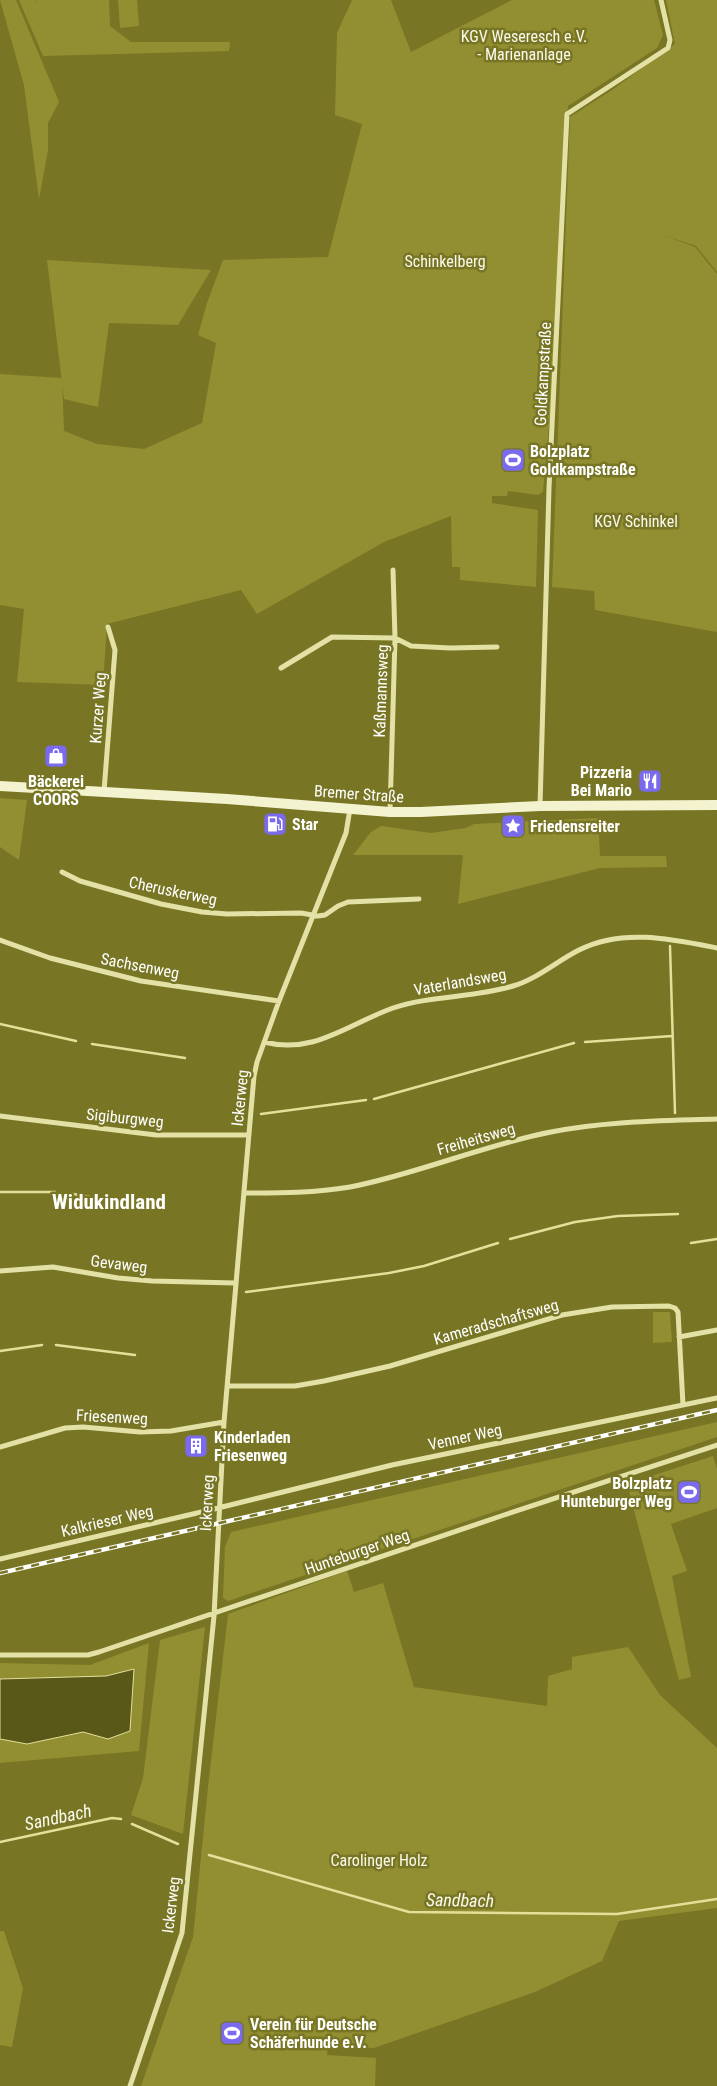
<svg xmlns="http://www.w3.org/2000/svg" width="717" height="2086" font-family="'Roboto Condensed',sans-serif">
	<style>
		.green { fill: #928e32 }
		.water { fill: #595819; stroke: #e4e09a }
		.lines { fill: none; stroke-linecap: round; stroke-linejoin: round }
		.stream { stroke: #e4e09a; stroke-width: 2.5 }
		.minor { stroke: #e4e1a6; stroke-width: 5 }
		.secondary { stroke: #f4f3cf; stroke-width: 10 }
		.rail-casing { stroke: #fff; stroke-width: 4.5 }
		.rail { stroke: #787624; stroke-width: 2.5; stroke-dasharray: 8; stroke-linecap: butt }
		.labels { text-anchor: middle; dominant-baseline: central; stroke-width: 5; stroke-linejoin: round; paint-order: stroke }
		.park-label { font-size: 16px; fill: #fbfaec; stroke: #787624 }
		.street-label { font-size: 16px; fill: #fff; stroke: #787624 }
		.poi-label { font-size: 16px; font-weight: bold; fill: #fff; stroke: #787624; text-anchor: start }
		.water-label { font-size: 18px; font-style: italic; fill: #fafaec; stroke: #787624 }
		.district-label { font-size: 21px; font-weight: bold; fill: #fff; stroke: #787624 }
	</style>
	<rect width="100%" height="100%" fill="#787624"/>
	<path class="green" d="M0 0H16L59 102 48 123V150L39 199 24 85Z
		M19 0H35L36 2V0H109L110 26 131 42H230L229 51 43 56Z
		M118 0H137L139 26 120 28Z
		M352 0H391L411 52 512 0H654L663 35 657 48 568 106 552 393 543 492 538 495 508 491 507 496H492V503L538 510 536 587 460 580V567H452L451 516 384 542 257 614 241 590 107 624 103 685 17 682 24 609 0 605V374L62 378 64 431 97 444 144 449 202 423 216 343 198 335 207 303 223 260 328 257 362 124 335 115 337 33Z
		M666 0H717V272L696 246 663 235 695 247 717 274V632L595 610 594 591 552 587 570 117 612 90 675 44Z
		M47 260 211 270 178 325 109 323 98 407 64 399Z
		M0 798 27 800 19 860 0 847Z
		M598 818 600 856H666L667 867 600 868 458 904 463 855H353L371 832 381 826 431 833 466 828 474 824Z
		M653 1312H670L672 1342 653 1343Z
		M717 1422V1437L228 1601 223 1598 225 1547 231 1532Z
		M713 1456 717 1469V1508L671 1524 687 1571 672 1576 691 1677 679 1680 627 1484Z
		M347 1571 354 1592 383 1583 414 1687 547 1706 548 1676 572 1669V1657L628 1647 660 1695 717 1748V1908L619 1921 602 1961 535 1992 374 2048 328 2047 327 2055 376 2058 375 2086H141L193 1937 208 1787 228 1614Z
		M205 1627 183 1834 131 1815 143 1778 160 1640Z
		M149 1643 139 1751 0 1763V1663L90 1665Z
		M0 1931H4L23 1988 12 2047 0 2045Z"/>
	<path class="water" d="M134 1669 130 1731 108 1739 83 1732 27 1744 0 1739V1679L106 1676Z"/>
	<g class="lines">
		<path class="stream" d="M670 946 675 1113
			M0 1024 76 1041
			M585 1042 672 1036
			M92 1044 185 1058
			M374 1099 574 1043
			M261 1114 366 1100
			M0 1192H55
			M73 1194 163 1210
			M510 1239 575 1222 618 1216 678 1214
			M691 1243 717 1239
			M246 1292 389 1273 424 1266 498 1243
			M56 1345 135 1355
			M0 1351 42 1345
			M132 1824 178 1844
			M0 1842 112 1818 121 1819
			M209 1855 409 1912 617 1914 717 1899"/>
		<path class="minor" d="M281 668 332 637 395 638 411 646 450 648 497 647
			M104 791 115 650 108 627
			M540 806 549 488 567 114 668 48 670 40 661 0
			M390 812 395 638 393 570
			M62 872 80 881 161 904 202 912 227 914 301 913 318 916 325 915 338 906 348 902 419 899
			M0 940 50 958 141 981 279 1001
			M264 1042C314 1055 348 1024 393 1008 432 995 474 998 513 986 537 979 557 961 579 950 622 928 672 939 717 948
			M0 1116 156 1135H249
			M244 1193C280 1193 315 1193 350 1187 418 1174 483 1145 551 1132 606 1121 661 1121 717 1119
			M0 1271 53 1267 118 1278 152 1281 235 1283
			M679 1337 717 1330
			M228 1386H295L324 1381 390 1366 562 1315 612 1307 669 1306 675 1308 678 1312 683 1405
			M0 1447 65 1428 83 1427 140 1432 171 1431 224 1422
			M0 1559 210 1510 392 1465 717 1398
			M0 1655H88L99 1652 504 1515 717 1445
			M130 2086 182 1933 214 1616 224 1422 254 1076 257 1062 279 1001 346 833 350 809"/>
		<path class="secondary" d="M0 786 227 799 390 812H421L540 806 717 805"/>
		<g class="rail-casing">
			<path id="rail" d="M0 1573 717 1410"/>
		</g>
		<use href="#rail" class="rail"/>
	</g>
	<defs>
		<g id="stadium-square" transform="scale(1.25)"><rect x="-9" y="-9" width="18" height="18" rx="4" fill="#7a6aed" stroke="#787624"/><path d="M0-5a6.5 5 0 1 0 0 10a6.5 5 0 1 0 0-10ZM-3.5-1.8h7v3.6h-7Z" fill="#fff"/></g>
		<g id="shop-square" transform="scale(1.25)"><rect x="-9" y="-9" width="18" height="18" rx="4" fill="#7a6aed" stroke="#787624"/><path d="M-5-2.5h2.3a2.7 3.5 0 0 1 5.4 0H5L5.5 6h-11ZM-1.5-2.5h3a1.5 2.3 0 0 0-3 0Z" fill="#fff"/></g>
		<g id="restaurant-square" transform="scale(1.25)"><rect x="-9" y="-9" width="18" height="18" rx="4" fill="#7a6aed" stroke="#787624"/><path d="M-5-6h1v4h1v-4h1v4h1v-4h1v5L-1.5 .5V6h-2V.5L-5-1ZM5-6V6H3V1.5H1.5Q1.5-4 5-6Z" fill="#fff"/></g>
		<g id="fuel-square" transform="scale(1.25)"><rect x="-9" y="-9" width="18" height="18" rx="4" fill="#7a6aed" stroke="#787624"/><path d="M-5.5-6h7V0h2V4h1.3V-2.5L3-4.5l.8-.8L6-3V5H2.5V1h-1V6h-7ZM-4.2-4.7v3.2H.2V-4.7Z" fill="#fff"/></g>
		<g id="sight-square" transform="scale(1.25)"><rect x="-9" y="-9" width="18" height="18" rx="4" fill="#7a6aed" stroke="#787624"/><path d="M0-6L1.8-2.2L6-1.7L2.9 1.2L3.7 5.4L0 3.3L-3.7 5.4L-2.9 1.2L-6-1.7L-1.8-2.2Z" fill="#fff"/></g>
		<g id="building-square" transform="scale(1.25)"><rect x="-9" y="-9" width="18" height="18" rx="4" fill="#7a6aed" stroke="#787624"/><path d="M-4-6H4V6H1V3H-1V6H-4ZM-2.5-4.3h1.7v1.8h-1.7ZM.8-4.3h1.7v1.8H.8ZM-2.5-1h1.7V.8h-1.7ZM.8-1h1.7V.8H.8Z" fill="#fff"/></g>
	</defs>
	<g fill-rule="evenodd">
		<use href="#stadium-square" x="513" y="460"/>
		<use href="#shop-square" x="56" y="756"/>
		<use href="#restaurant-square" x="650" y="781"/>
		<use href="#fuel-square" x="275" y="824"/>
		<use href="#sight-square" x="513" y="826"/>
		<use href="#building-square" x="196" y="1446"/>
		<use href="#stadium-square" x="689" y="1492"/>
		<use href="#stadium-square" x="232" y="2033"/>
	</g>
	<g class="labels">
		<g class="park-label">
			<text x="524" y="36">KGV Weseresch e.V.<tspan x="524" dy="18">- Marienanlage</tspan></text>
			<text x="445" y="261">Schinkelberg</text>
			<text x="636" y="521">KGV Schinkel</text>
			<text x="379" y="1860">Carolinger Holz</text>
		</g>
		<g class="street-label">
			<text transform="translate(543 374) rotate(-87)">Goldkampstraße</text>
			<text transform="translate(381 691) rotate(-88)">Kaßmannsweg</text>
			<text transform="translate(98 708) rotate(-86)">Kurzer Weg</text>
			<text transform="translate(359 794) rotate(4)">Bremer Straße</text>
			<text transform="translate(173 891) rotate(12)">Cheruskerweg</text>
			<text transform="translate(140 966) rotate(11)">Sachsenweg</text>
			<text transform="translate(460 982) rotate(-10)">Vaterlandsweg</text>
			<text transform="translate(240 1098) rotate(-84)">Ickerweg</text>
			<text transform="translate(125 1118) rotate(6)">Sigiburgweg</text>
			<text transform="translate(476 1139) rotate(-16)">Freiheitsweg</text>
			<text transform="translate(119 1264) rotate(7)">Gevaweg</text>
			<text transform="translate(496 1322) rotate(-16)">Kameradschaftsweg</text>
			<text transform="translate(112 1417) rotate(3)">Friesenweg</text>
			<text transform="translate(465 1437) rotate(-12)">Venner Weg</text>
			<text transform="translate(207 1503) rotate(-87)">Ickerweg</text>
			<text transform="translate(107 1521) rotate(-13)">Kalkrieser Weg</text>
			<text transform="translate(357 1552) rotate(-19)">Hunteburger Weg</text>
			<text transform="translate(171 1905) rotate(-83)">Ickerweg</text>
		</g>
		<g class="poi-label">
			<text x="530" y="451">Bolzplatz<tspan x="530" dy="18">Goldkampstraße</tspan></text>
			<text x="632" y="772" text-anchor="end">Pizzeria<tspan x="632" dy="18">Bei Mario</tspan></text>
			<text x="56" y="781" text-anchor="middle">Bäckerei<tspan x="56" dy="18">COORS</tspan></text>
			<text x="292" y="824">Star</text>
			<text x="530" y="826">Friedensreiter</text>
			<text x="214" y="1437">Kinderladen<tspan x="214" dy="18">Friesenweg</tspan></text>
			<text x="672" y="1483" text-anchor="end">Bolzplatz<tspan x="672" dy="18">Hunteburger Weg</tspan></text>
			<text x="250" y="2024">Verein für Deutsche<tspan x="250" dy="18">Schäferhunde e.V.</tspan></text>
		</g>
		<g class="water-label">
			<text transform="translate(58 1817) rotate(-12)">Sandbach</text>
			<text transform="translate(460 1900) rotate(1)">Sandbach</text>
		</g>
		<g class="district-label">
			<text x="109" y="1202">Widukindland</text>
		</g>
	</g>
</svg>
